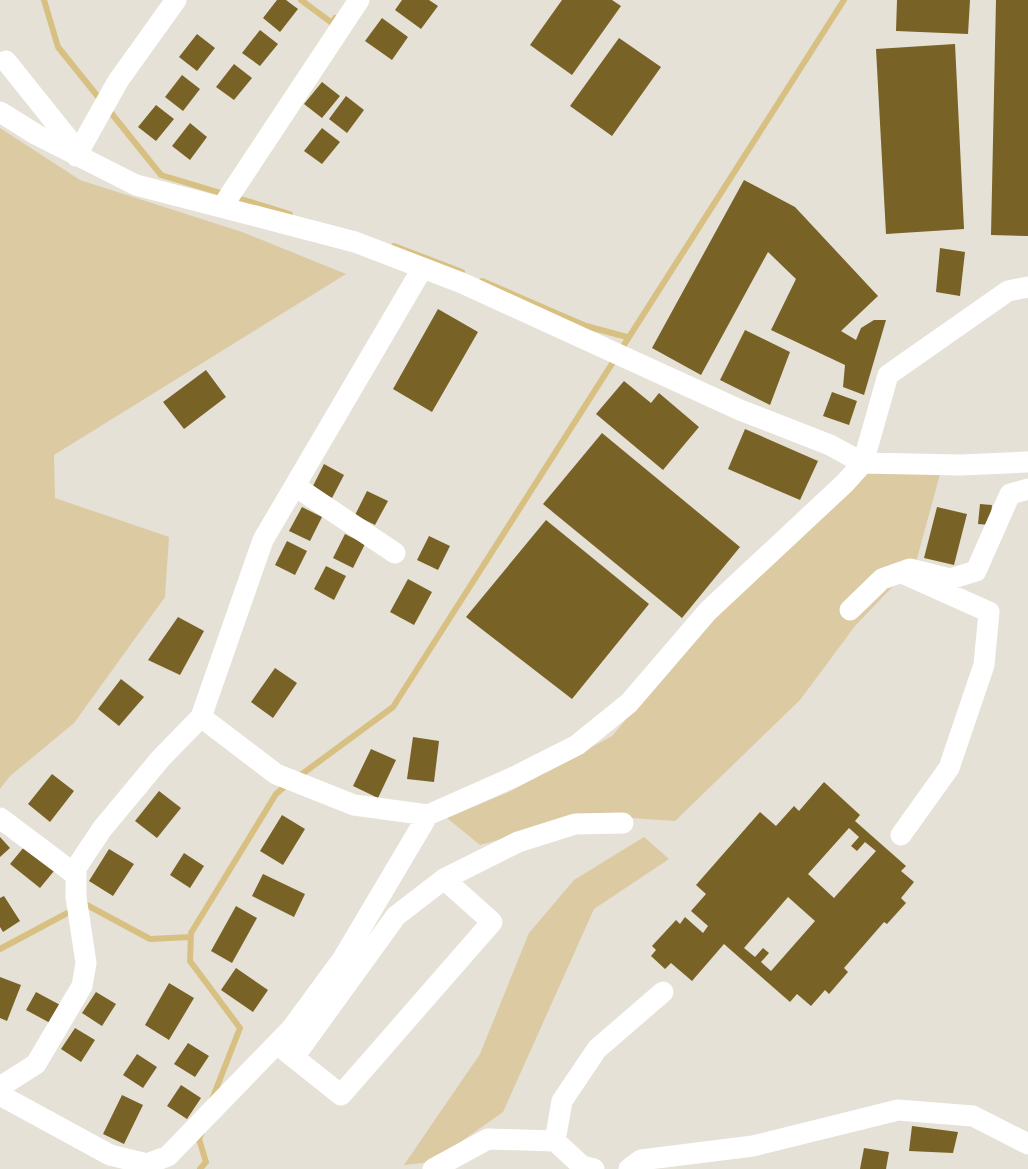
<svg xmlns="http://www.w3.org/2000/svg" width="1028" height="1169" font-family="'Open Sans',sans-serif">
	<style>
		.green { fill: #dbcaa2 }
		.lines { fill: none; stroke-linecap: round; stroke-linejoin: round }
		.stream { stroke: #d8c083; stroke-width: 6 }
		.building { fill: #786226; fill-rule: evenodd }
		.minor { stroke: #fff; stroke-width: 21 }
	</style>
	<rect width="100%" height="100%" fill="#e6e1d6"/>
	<path class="green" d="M0 128 80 180 242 232 346 274 54 455 55 498 169 537 165 597 74 723 10 776 0 789Z
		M866 472 940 474 916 562 855 626 800 700 675 821 589 815 480 845 447 818 511 791 612 736 715 615Z
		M644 837 669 859 594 909 503 1112 432 1162 404 1165 480 1054 529 933 574 880Z"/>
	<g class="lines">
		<path class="stream" d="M44 0 58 47 161 175 290 214
			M301 0 332 23 335 18
			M394 246 462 272
			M482 281 586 326 627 337
			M298 777 393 707 844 0
			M82 905 85 904 150 939 190 937
			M0 949 73 910
			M211 1102 240 1028 190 961 191 933 276 794 289 783
			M200 1169 206 1162 199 1139 202 1132"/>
	</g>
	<path class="building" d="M277 0H286L298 9 280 32 263 18Z
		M402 0H429L438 6 421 29 395 10Z
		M562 0H612L621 6 572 75 530 45Z
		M897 0H970L968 34 896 31Z
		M996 0H1028V236L991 235Z
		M382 18 408 37 392 60 365 41Z
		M260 30 278 44 260 66 242 53Z
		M197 34 215 48 197 71 179 57Z
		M619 38 661 67 612 136 570 106Z
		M955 44 964 229 886 234 876 49Z
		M234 64 252 78 234 100 216 87Z
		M182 75 200 89 183 111 165 97Z
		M322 82 340 96 322 118 304 104Z
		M346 96 364 110 347 133 329 119Z
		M156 105 174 119 156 141 138 127Z
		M190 123 207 137 190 160 172 146Z
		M322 128 340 142 322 164 304 151Z
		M744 180 795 207 878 296 841 331 856 340 861 328 874 320H886L864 395 843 387 845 365 771 330 796 279 768 252 701 375 652 348Z
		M940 248 965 252 960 296 936 292Z
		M438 309 478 332 432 412 393 389Z
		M745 330 790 352 770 405 720 380Z
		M206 370 226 397 184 429 163 402Z
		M624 381 651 403 659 393 699 427 663 470 596 414Z
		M832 392 857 401 849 425 823 416Z
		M745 429 818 461 800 500 728 469Z
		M602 433 740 547 682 618 543 504Z
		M324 464 344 475 332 498 312 488Z
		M367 491 388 501 375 525 355 515Z
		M980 504 992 505 990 525 978 524Z
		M302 507 322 517 310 541 289 531Z
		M937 507 967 514 954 565 924 558Z
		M546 520 649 604 572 699 466 617Z
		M345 534 365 544 353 568 333 558Z
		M429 536 450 546 438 570 417 560Z
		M287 541 307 551 295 575 275 565Z
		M326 566 346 576 334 600 314 589Z
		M408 579 432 592 414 625 390 612Z
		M178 617 204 631 180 675 148 660Z
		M275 668 297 683 273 718 251 702Z
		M121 679 144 697 119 726 98 709Z
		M413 737 439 741 434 782 407 779Z
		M371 749 396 760 378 798 353 786Z
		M52 774 74 791 50 822 28 804Z
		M824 782 860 815 855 821 906 866 901 871 914 882 901 898 906 903 887 924 884 922 844 968 848 972 829 994 825 990 811 1006 797 994 790 1002 724 944 692 981 671 963 665 969 651 956 656 950 652 946 676 920 680 924 685 917 703 933 708 926 691 911 706 894 696 885 760 812 776 826 794 806 799 811ZM849 828 859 837 851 846 857 851 865 842 876 851 834 898 808 874ZM788 897 815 921 771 971 761 962 769 953 763 948 755 957 744 948Z
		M159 791 181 808 157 838 135 821Z
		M282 815 305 829 283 865 260 851Z
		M0 837 10 848 0 857Z
		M24 847 54 871 40 888 10 864Z
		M109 849 134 864 113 896 89 881Z
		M184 853 204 866 190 888 170 875Z
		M263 874 305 894 294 917 252 896Z
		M4 896 20 921 3 932 0 927V898Z
		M236 906 257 918 232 963 211 951Z
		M236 968 268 990 253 1012 221 990Z
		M0 977 21 985 7 1021 0 1018Z
		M169 983 194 998 169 1040 145 1025Z
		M36 992 62 1006 52 1024 26 1010Z
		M96 992 116 1004 102 1026 82 1013Z
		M75 1028 95 1040 81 1062 61 1049Z
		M188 1043 209 1056 195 1077 174 1064Z
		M137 1054 157 1067 143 1088 123 1075Z
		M181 1085 201 1098 187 1119 167 1106Z
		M122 1095 143 1105 124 1144 103 1134Z
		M912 1126 958 1132 953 1153 909 1151Z
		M864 1148 889 1152 886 1169H860Z"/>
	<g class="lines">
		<path class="minor" d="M6 61 78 151
			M0 112 37 135 136 185 355 242 462 283 740 410 830 445 863 463 960 465 1028 462
			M76 156 118 81 176 0
			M222 207 359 0
			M295 486 395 553
			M850 610 882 579 910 569 950 579 976 571 1010 494 1028 489
			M201 717 276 774 354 805 428 815 516 776 577 745 629 703 708 611 845 483 863 463 888 375 1008 291 1028 287
			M0 818 76 875
			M901 835 949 768 984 665 989 612 902 573
			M444 879 518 842 575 824 623 823
			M277 1044 341 1095 492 922 444 879 396 916 294 1057
			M0 1087 36 1064 82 986 86 963 76 897V868L102 829 161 758 201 717 263 540 422 269
			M0 1095 110 1155 147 1164 168 1156 292 1028 342 960 428 815
			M433 1169 488 1139 555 1141
			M594 1169 582 1166 555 1141 562 1101 597 1049 663 992
			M629 1169 641 1160 753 1146 898 1110 973 1116 1028 1144"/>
	</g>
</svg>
